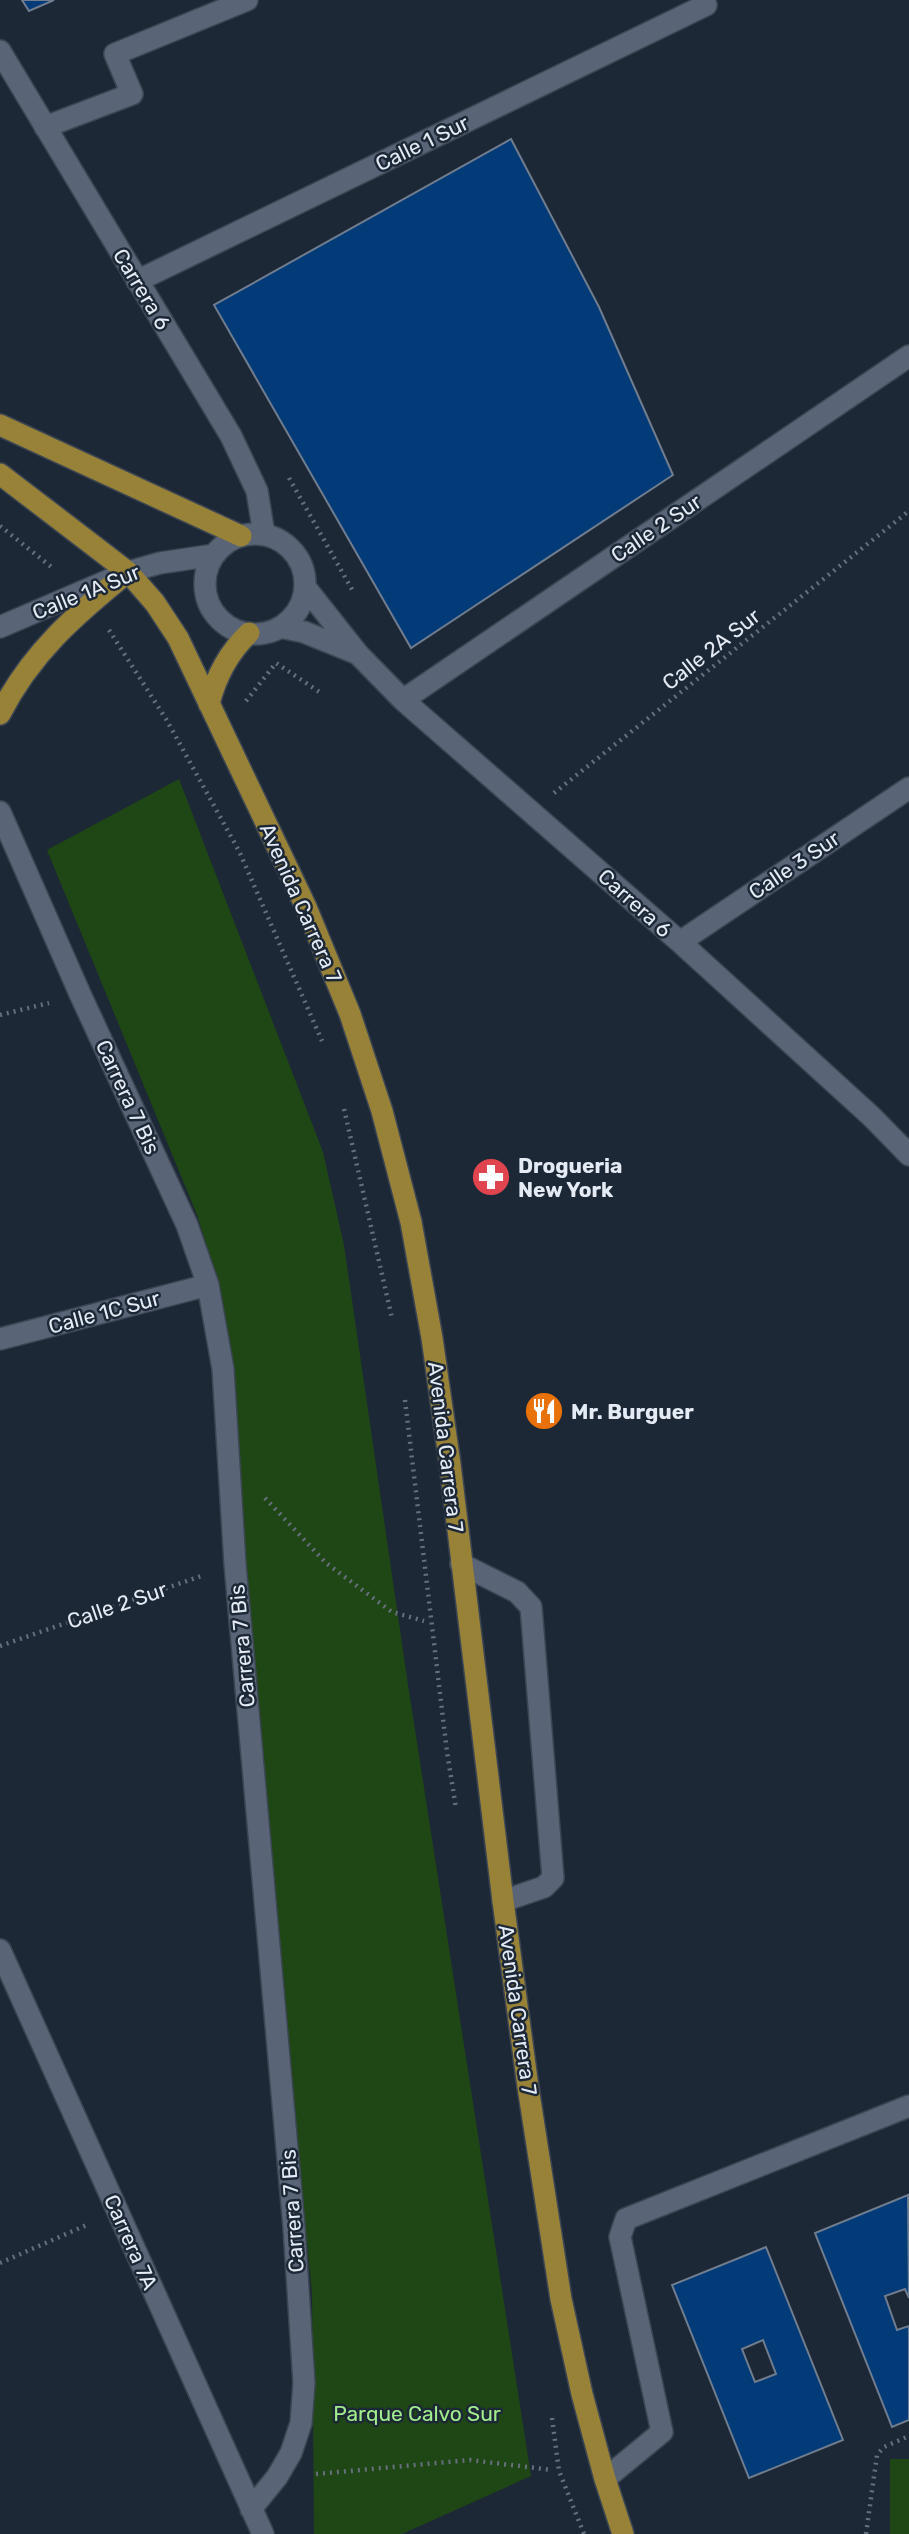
<svg xmlns="http://www.w3.org/2000/svg" width="909" height="2534" font-family="Rubik,sans-serif">
	<style>
		.green { fill: #1f4615 }
		.building { fill: #033b78; stroke: #707d8e; stroke-width: 2; fill-rule: evenodd }
		.lines { fill: none; stroke-linecap: round; stroke-linejoin: round }
		.minor-casing { stroke: #3c4552; stroke-width: 24 }
		.major-casing { stroke: #3c4552; stroke-width: 24 }
		.path { stroke: #666f7c; stroke-width: 4.5; stroke-dasharray: 2 5; stroke-linecap: butt }
		.minor { stroke: #596576; stroke-width: 21 }
		.major { stroke: #988238; stroke-width: 21 }
		.labels { text-anchor: middle; dominant-baseline: central; stroke-width: 5; stroke-linejoin: round; paint-order: stroke }
		.street-label { font-size: 21px; fill: #e4ebf5; stroke: #1d2837 }
		.poi-label { font-size: 21px; font-weight: bold; fill: #e4ebf5; stroke: #1d2837; text-anchor: start }
		.park-label { font-size: 21px; fill: #a1ed8e; stroke: #1d2837 }
	</style>
	<rect width="100%" height="100%" fill="#1d2837"/>
	<path class="green" d="M179 779 323 1152 344 1245 407 1678 531 2476 402 2534H314L312 2293 263 1802 232 1371 219 1285 197 1215 47 850Z
		M890 2459H909V2534H890Z"/>
	<path class="building" d="M22 0H54L29 11Z
		M511 139 599 307 673 475 411 648 214 305Z
		M908 2195 909 2298 905 2289 885 2296 897 2330 909 2326V2420L892 2427 815 2233Z
		M766 2247 843 2440 749 2478 672 2285ZM763 2340 776 2374 755 2382 742 2349Z"/>
	<g class="lines">
		<g class="minor-casing">
			<path id="minor" d="M0 51 231 436 257 491 264 534
				M45 127 132 94 115 54 247 0
				M137 281 706 5
				M205 584a50 50 0 1 1 100 0a50 50 0 1 1-100 0Z
				M305 587 358 654 403 700 680 942 872 1117 909 1155
				M0 627 128 572 160 563 214 555
				M280 627 304 632 356 653
				M403 700 909 356
				M0 812 80 994 187 1225 208 1285 223 1369 235 1564 294 2227 304 2383 301 2423 291 2453 277 2477 251 2509
				M680 942 909 788
				M0 1339 208 1285
				M461 1564 517 1592 531 1607 553 1878 544 1887 503 1901
				M0 1950 263 2534
				M605 2479 662 2432 620 2237 626 2219 909 2106"/>
		</g>
		<g class="major-casing">
			<path id="major" d="M0 425 241 536
				M0 474 128 572 155 603 178 638 306 907 350 1014 382 1111 411 1222 432 1338 450 1464 503 1901 528 2087 561 2299 582 2394 605 2479 623 2534
				M209 704C216 676 228 653 249 633
				M0 714C31 653 75 615 128 572"/>
		</g>
		<path class="path" d="M289 478 354 593
			M0 526 54 569
			M109 630 166 719 239 851 322 1041
			M246 701 276 663 321 693
			M554 793 909 511
			M0 1015 49 1003
			M344 1109 392 1318
			M405 1400 447 1752 456 1808
			M265 1498 326 1563 392 1612 424 1621
			M0 1646 204 1575
			M0 2263 89 2224
			M552 2418 559 2471 584 2534
			M316 2474 470 2460 552 2470
			M866 2534 877 2455 884 2447 909 2436"/>
		<use href="#minor" class="minor"/>
		<use href="#major" class="major"/>
	</g>
	<defs>
		<g id="pharmacy-disc" transform="scale(2.0125)"><circle r="9.5" fill="#e0444e" stroke="#1d2837"/><path d="M-2-6h4v4h4v4h-4v4h-4v-4h-4v-4h4Z" fill="#fff"/></g>
		<g id="restaurant-disc" transform="scale(2.0125)"><circle r="9.5" fill="#e8710a" stroke="#1d2837"/><path d="M-5-6h1v4h1v-4h1v4h1v-4h1v5L-1.5 .5V6h-2V.5L-5-1ZM5-6V6H3V1.5H1.5Q1.5-4 5-6Z" fill="#fff"/></g>
	</defs>
	<g fill-rule="evenodd">
		<use href="#pharmacy-disc" x="491" y="1177"/>
		<use href="#restaurant-disc" x="544" y="1411"/>
	</g>
	<g class="labels">
		<g class="street-label">
			<text transform="translate(422 143) rotate(-26)">Calle 1 Sur</text>
			<text transform="translate(142 289) rotate(59)">Carrera 6</text>
			<text transform="translate(656 528) rotate(-34)">Calle 2 Sur</text>
			<text transform="translate(86 592) rotate(-22)">Calle 1A Sur</text>
			<text transform="translate(711 649) rotate(-38)">Calle 2A Sur</text>
			<text transform="translate(794 865) rotate(-34)">Calle 3 Sur</text>
			<text transform="translate(301 903) rotate(66)">Avenida Carrera 7</text>
			<text transform="translate(635 903) rotate(42)">Carrera 6</text>
			<text transform="translate(128 1097) rotate(65)">Carrera 7 Bis</text>
			<text transform="translate(104 1312) rotate(-15)">Calle 1C Sur</text>
			<text transform="translate(446 1447) rotate(83)">Avenida Carrera 7</text>
			<text transform="translate(117 1605) rotate(-19)">Calle 2 Sur</text>
			<text transform="translate(242 1646) rotate(-95)">Carrera 7 Bis</text>
			<text transform="translate(518 2010) rotate(82)">Avenida Carrera 7</text>
			<text transform="translate(292 2211) rotate(-94)">Carrera 7 Bis</text>
			<text transform="translate(131 2242) rotate(66)">Carrera 7A</text>
		</g>
		<g class="poi-label">
			<text x="518" y="1165">Drogueria<tspan x="518" dy="24">New York</tspan></text>
			<text x="571" y="1411">Mr. Burguer</text>
		</g>
		<g class="park-label">
			<text x="417" y="2413">Parque Calvo Sur</text>
		</g>
	</g>
</svg>
